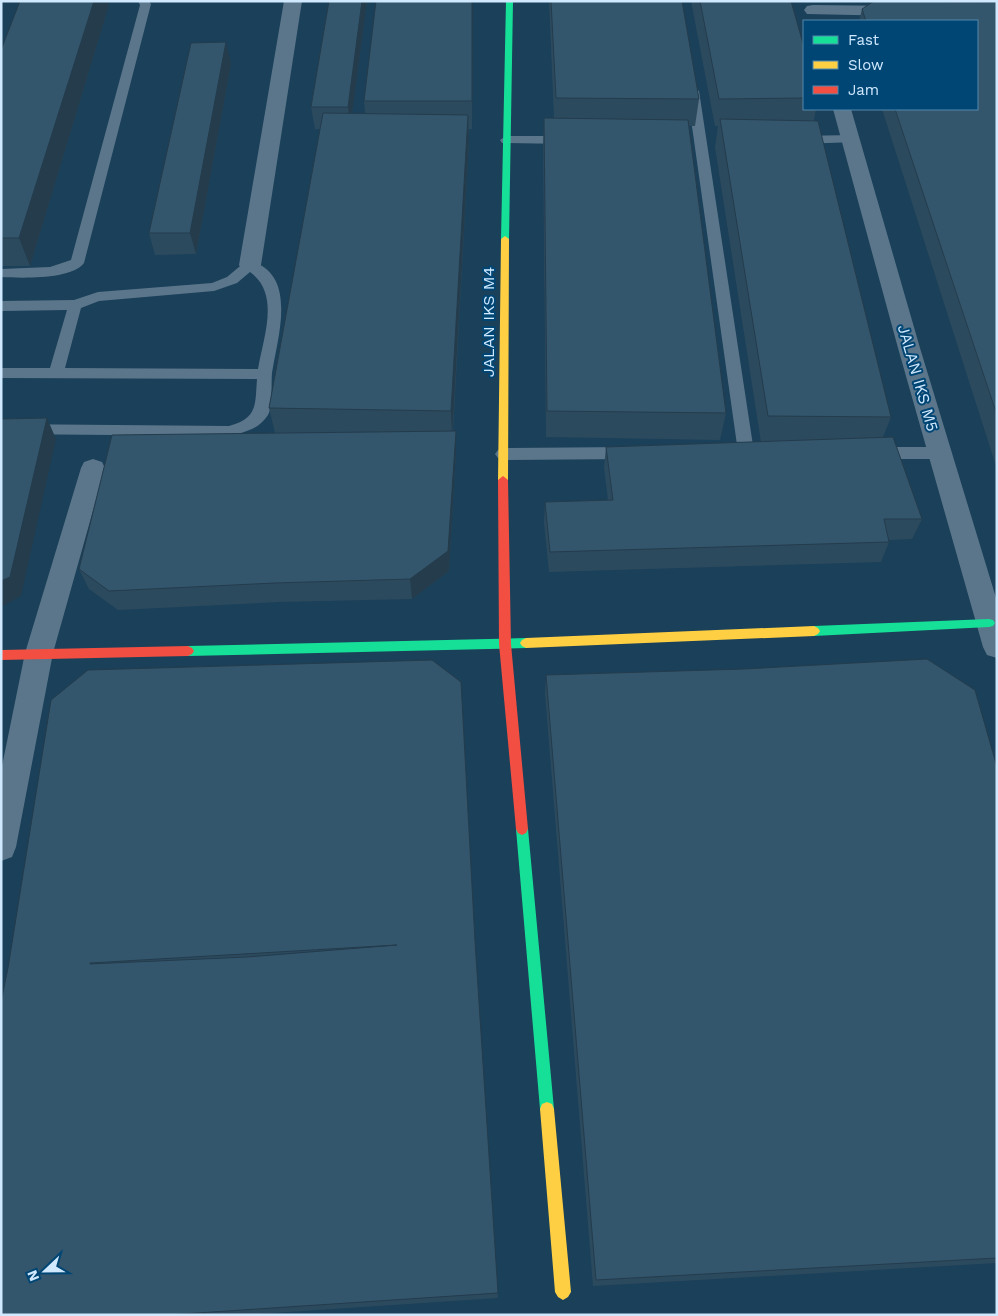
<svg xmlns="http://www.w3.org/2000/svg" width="998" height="1316" font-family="'Work Sans',sans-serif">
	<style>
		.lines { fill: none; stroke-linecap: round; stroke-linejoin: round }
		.lane { fill: #5b768b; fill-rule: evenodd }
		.street { fill: #5b768b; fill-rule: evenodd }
		.fast { fill: #16e098; fill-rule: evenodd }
		.slow { fill: #ffcf43; fill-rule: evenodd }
		.jam { fill: #f24e42; fill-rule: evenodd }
		.wall { fill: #2c4a5e }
		.shaded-wall { fill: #243c4c }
		.building { fill: #33566d; stroke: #243c4c; fill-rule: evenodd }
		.labels { text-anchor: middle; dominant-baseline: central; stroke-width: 4; stroke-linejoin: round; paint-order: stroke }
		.street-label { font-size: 16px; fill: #d0e9ff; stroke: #004674 }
	</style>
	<rect width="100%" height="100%" fill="#1b4059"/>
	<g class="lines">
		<path class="lane" d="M138 1H149L151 4 84 263C71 280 21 278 1 277V269L50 267 71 260 140 5Z
			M693 87 699 91 754 452 751 456 746 458 741 456 738 452 687 91Z
			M852 135 858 139 856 142 799 144 793 140 799 136Z
			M506 136H565L571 140 565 144 502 143 500 140Z
			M250 261C299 274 277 339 272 373 271 383 273 407 268 415 258 430 245 432 229 436L1 434V424L229 426C258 418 255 405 257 379L1 378V368H50L67 310 1 311V301L74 300 98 292 212 283 227 277 245 262ZM250 272C281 294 263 338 258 369L65 368 81 308 99 301 214 291 237 283Z
			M628 447 633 449 636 453 633 457 628 459 503 460 498 458 495 454 498 450 503 448Z
			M874 447H940L945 449 948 453 945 457 940 459H874L869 457 866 453 869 449Z"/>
		<path class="street" d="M284 1H302L261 265 258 270 250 272 242 270 239 265Z
			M813 5 900 6 906 7 909 11 906 15 900 16 807 14 804 10 807 6Z
			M833 109H851L920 348 997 601V658L987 655 983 647 898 348Z
			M93 459 102 462 105 468 53 653 16 847 12 857 1 861V771L25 653 81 468 84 462Z"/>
		<path class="fast" d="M506 1H513L509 239 505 242 501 239Z
			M989 619 993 620 995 623 993 626 989 627 814 636 810 634 808 631 810 628 814 626Z
			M526 638 530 640 532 643 530 646 526 648 188 656 184 654 182 651 184 648 188 646Z
			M522 823 526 825 528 829 554 1109 552 1114 547 1116 542 1114 540 1109 516 829 518 825Z"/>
		<path class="slow" d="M505 236 509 239 508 480 503 484 498 480 501 239Z
			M814 626 818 628 820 631 818 634 814 636 526 648 522 646 520 643 522 640 526 638Z
			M547 1102 552 1104 554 1109 571 1292 568 1297 563 1300 558 1297 555 1292 540 1109 542 1104Z"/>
		<path class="jam" d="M503 476 508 480 511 644 528 829 526 833 522 835 518 833 516 829 499 644 498 480Z
			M188 646 192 648 194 651 192 654 188 656 1 660V650Z"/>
	</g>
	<path class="wall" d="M20 1H108L109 5 30 266H1V50Z
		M329 1H367L352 113H365L364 101 473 1 472 129H469V142L453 431 456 452 449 571 412 599 280 602 118 610 89 589 79 569 275 433 269 408 320 129H315L311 107Z
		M549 1H682L699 99 695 126H689L726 413 720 440 546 437 543 146 544 118H554Z
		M691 1H791L804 47V109H816L814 120 891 417 883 437 922 519 912 539 889 540V542L881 562 549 572 544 523 545 502 608 500 604 468 606 447 761 442 715 147 718 126H715Z
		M997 2V469L882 109H977V21H859L862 9Z
		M231 64 196 254 155 255 149 233Z
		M546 675 997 767V1263L593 1286 545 693Z
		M461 682 475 941 498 1298 244 1315H1V1002Z"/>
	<path class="shaded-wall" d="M94 1H108L109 5 30 266 19 238Z
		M362 1H367L350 129 348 107Z
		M472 1H473L472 129Z
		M226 42 231 64 196 254 190 233Z
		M468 115 469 142 452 438 451 411Z
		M47 418 56 439 21 596 1 607V581Z
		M456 431V452L449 571 412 599 410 579Z"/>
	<path class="building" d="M20 1H94L19 238H1V50Z
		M329 1H362L348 107H311Z
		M376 1H472V101H364Z
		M551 1H682L699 99 556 98Z
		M700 1H791L804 47V98L719 99Z
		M874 1 997 2V415L895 109H977V21H866L862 9Z
		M226 42 190 233H149L191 43Z
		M323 113 468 115 451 411 269 408Z
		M544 118 688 120 726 413 547 411Z
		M720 119 818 121 891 417 768 416Z
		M47 418 10 577 1 581V419Z
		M456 431 448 551 410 579 275 583 109 591 79 569 112 435Z
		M893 437 922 519H884L889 542 550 552 545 502 613 500 606 447Z
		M927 659 975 690 997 767V1258L596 1280 546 675 744 669Z
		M432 660 461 682 475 941 498 1293 167 1315H1V1002L8 968 51 700 88 670ZM397 945 247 957 90 964V963Z"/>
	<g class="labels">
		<g class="street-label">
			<text transform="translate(488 322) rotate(-90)">JALAN IKS M4</text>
			<text transform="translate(918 378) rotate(74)">JALAN IKS M5</text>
		</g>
	</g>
	<rect width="998" height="1316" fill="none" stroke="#d0e9ff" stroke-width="5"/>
	<rect x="803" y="20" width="175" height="90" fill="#004674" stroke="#5387ac"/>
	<rect x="813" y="36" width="25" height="8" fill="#16e098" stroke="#5387ac"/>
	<text x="848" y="45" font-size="15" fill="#d0e9ff">Fast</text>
	<rect x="813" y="61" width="25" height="8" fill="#ffcf43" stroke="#5387ac"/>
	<text x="848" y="70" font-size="15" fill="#d0e9ff">Slow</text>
	<rect x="813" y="86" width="25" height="8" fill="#f24e42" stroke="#5387ac"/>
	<text x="848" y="95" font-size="15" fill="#d0e9ff">Jam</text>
	<g transform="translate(45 1271) rotate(248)" stroke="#004674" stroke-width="4" paint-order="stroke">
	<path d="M0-4L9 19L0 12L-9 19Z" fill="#d0e9ff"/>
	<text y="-8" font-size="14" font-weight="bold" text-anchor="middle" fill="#d0e9ff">N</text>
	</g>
</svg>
